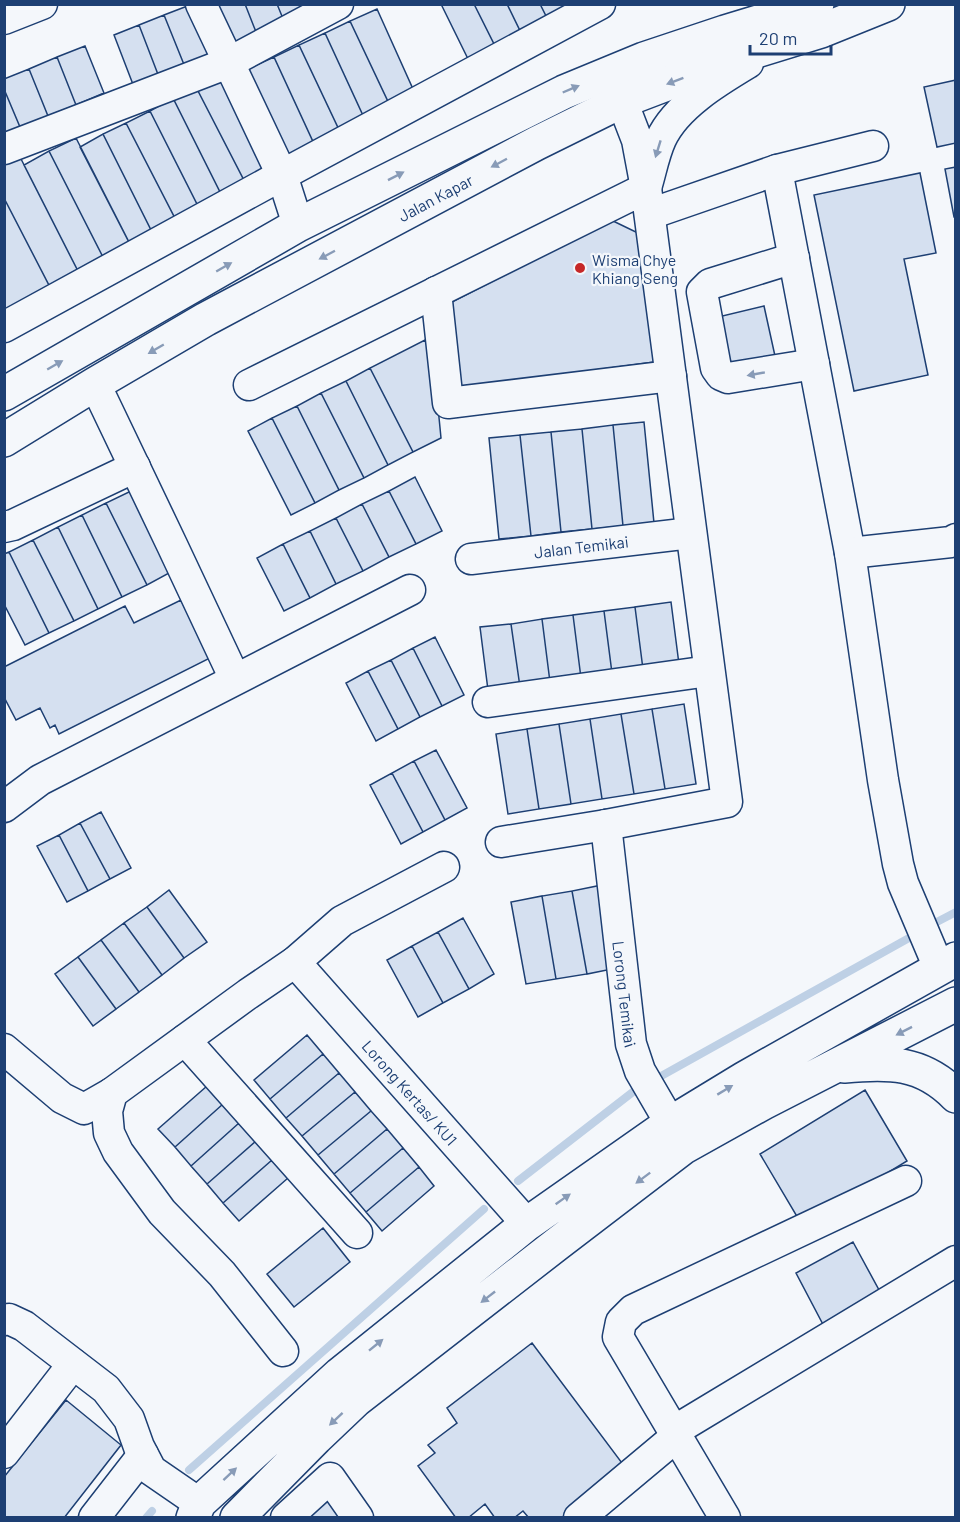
<svg xmlns="http://www.w3.org/2000/svg" width="960" height="1522" font-family="Barlow,sans-serif">
	<style>
		.lines { fill: none; stroke-linecap: round; stroke-linejoin: round }
		.stream { stroke: #bed0e5; stroke-width: 8 }
		.building { fill: #d5e0f0; stroke: #1d3f73; stroke-width: 1.5 }
		.minor-casing { stroke: #1d3f73; stroke-width: 33 }
		.major-casing { stroke: #1d3f73; stroke-width: 36 }
		.highway-casing { stroke: #1d3f73; stroke-width: 36 }
		.minor { stroke: #f4f7fb; stroke-width: 30 }
		.major { stroke: #f4f7fb; stroke-width: 33 }
		.highway { stroke: #f4f7fb; stroke-width: 33 }
		.oneway { fill: #889bb7 }
		.poi-dot { fill: #c62828; stroke: #f4f7fb; stroke-width: 2 }
		.labels { text-anchor: middle; dominant-baseline: central; stroke-width: 4.5; stroke-linejoin: round; paint-order: stroke }
		.street-label { font-size: 16px; fill: #1d3f73; stroke: #f4f7fb }
		.poi-label { font-size: 16px; fill: #1d3f73; stroke: #f4f7fb; text-anchor: start }
	</style>
	<rect width="100%" height="100%" fill="#f4f7fb"/>
	<g class="lines">
		<path class="stream" d="M933 924 956 912
			M654 1080 909 938
			M518 1181 638 1088
			M189 1470 484 1209
			M146 1518 152 1511"/>
	</g>
	<path class="building" d="M212 4H245L258 37 230 49Z
		M245 4H277L286 26 258 37Z
		M277 4H309L286 26Z
		M441 4H474L499 54 472 67Z
		M474 4H507L525 41 499 54Z
		M507 4H540L552 28 525 41Z
		M540 4H574L552 28Z
		M190 5 210 57 185 67 164 15Z
		M377 9 417 98 392 110 350 21Z
		M164 15 185 67 159 77 139 25Z
		M350 21 392 110 366 122 325 33Z
		M139 25 159 77 134 87 114 35Z
		M325 33 366 122 341 134 299 45Z
		M299 45 341 134 315 146 274 57Z
		M85 46 104 93 76 105 57 57Z
		M57 57 76 105 48 116 29 69Z
		M274 57 315 146 289 158 248 69Z
		M29 69 48 116 20 127 4 89V79Z
		M219 74 273 180 250 192 196 87Z
		M956 80V143L937 147 924 87Z
		M196 87 250 192 226 204 173 98Z
		M4 89 20 127 4 134Z
		M173 98 226 204 203 216 150 111Z
		M150 111 203 216 180 228 126 123Z
		M126 123 180 228 156 240 103 134Z
		M103 134 156 240 134 252 80 147Z
		M76 138 134 252 107 265 49 151Z
		M49 151 107 265 82 279 24 165Z
		M18 153 82 279 53 293 4 198V160Z
		M956 167V217H954L945 169Z
		M920 173 936 253 904 259 928 375 854 391 814 195Z
		M4 198 53 293 4 319Z
		M611 220 638 233 654 362 454 389 448 304Z
		M764 306 775 356 729 367 718 317Z
		M425 340 433 356 441 438 413 452 370 368Z
		M370 368 413 452 388 465 346 381Z
		M346 381 388 465 364 478 321 393Z
		M321 393 364 478 339 490 297 406Z
		M297 406 339 490 315 503 272 418Z
		M272 418 315 503 291 515 248 431Z
		M644 422 654 523 623 526 613 425Z
		M613 425 623 526 592 529 582 429Z
		M582 429 592 529 561 532 551 432Z
		M551 432 561 532 531 536 520 435Z
		M520 435 531 536 499 539 489 438Z
		M415 477 442 531 416 544 389 491Z
		M131 491 171 572 147 585 106 503Z
		M389 491 416 544 389 557 362 504Z
		M106 503 147 585 122 597 82 515Z
		M362 504 389 557 363 571 336 518Z
		M82 515 122 597 98 609 58 527Z
		M336 518 363 571 336 584 310 531Z
		M58 527 98 609 74 621 33 540Z
		M310 531 336 584 310 598 283 544Z
		M33 540 74 621 49 633 9 552Z
		M283 544 310 598 284 611 257 558Z
		M9 552 49 633 25 645 4 604V554Z
		M181 600 210 658 59 734 55 725 50 728 40 708 16 720 4 697V667L125 606 134 623Z
		M671 602 680 672 644 677 635 607Z
		M635 607 644 677 613 681 604 611Z
		M604 611 613 681 582 686 573 615Z
		M573 615 582 686 551 690 542 619Z
		M542 619 551 690 521 694 511 624Z
		M511 624 521 694 489 698 480 627Z
		M435 637 464 695 442 706 413 648Z
		M413 648 442 706 420 717 391 660Z
		M391 660 420 717 398 729 368 671Z
		M368 671 398 729 376 741 346 683Z
		M684 704 696 784 665 789 652 709Z
		M652 709 665 789 634 794 621 714Z
		M621 714 634 794 602 799 590 719Z
		M590 719 602 799 571 804 559 724Z
		M559 724 571 804 539 809 527 729Z
		M527 729 539 809 508 814 496 734Z
		M436 750 467 808 445 820 414 761Z
		M414 761 445 820 423 832 392 773Z
		M392 773 423 832 401 844 370 785Z
		M101 812 131 868 110 879 80 823Z
		M80 823 110 879 88 891 59 835Z
		M59 835 88 891 67 902 37 846Z
		M602 885 617 968 587 974 572 891Z
		M169 890 207 942 184 958 147 907Z
		M572 891 587 974 556 979 542 896Z
		M542 896 556 979 526 984 511 902Z
		M147 907 184 958 162 975 124 923Z
		M463 918 494 974 469 989 438 932Z
		M124 923 162 975 139 992 101 940Z
		M438 932 469 989 443 1003 412 946Z
		M101 940 139 992 116 1009 78 957Z
		M412 946 443 1003 418 1017 387 960Z
		M78 957 116 1009 93 1026 55 974Z
		M307 1035 323 1054 270 1099 254 1080Z
		M323 1054 339 1073 286 1118 270 1099Z
		M339 1073 355 1092 302 1136 286 1118Z
		M207 1086 223 1104 175 1147 158 1129Z
		M865 1090 907 1161 802 1225 760 1154Z
		M355 1092 371 1111 318 1155 302 1136Z
		M223 1104 239 1123 191 1166 175 1147Z
		M371 1111 387 1129 334 1174 318 1155Z
		M239 1123 256 1141 207 1184 191 1166Z
		M387 1129 403 1148 350 1193 334 1174Z
		M256 1141 272 1160 223 1203 207 1184Z
		M403 1148 419 1167 366 1212 350 1193Z
		M272 1160 288 1178 239 1221 223 1203Z
		M419 1167 434 1186 382 1231 366 1212Z
		M323 1228 350 1262 294 1307 267 1274Z
		M853 1242 885 1301 827 1332 796 1273Z
		M532 1343 628 1471 567 1518H529L523 1511 514 1518H495L485 1504 468 1518H456L418 1466 435 1453 428 1445 457 1423 447 1408Z
		M66 1400 121 1445 64 1518H4V1477Z
		M337 1494 353 1518H304Z"/>
	<g class="lines">
		<g class="minor-casing">
			<g id="minor">
				<path d="M201 4 282 175 298 225"/>
				<path d="M4 19 42 4"/>
				<path d="M622 101 637 140 646 188C651 172 654 154 661 139 676 106 718 81 748 63"/>
				<path d="M4 149 228 63 338 4"/>
				<path d="M777 170 850 553 883 780 898 864 903 883 939 968"/>
				<path d="M650 214 777 170 873 146"/>
				<path d="M794 258 710 284 702 292 716 368 721 375 728 378 814 364"/>
				<path d="M436 292 448 403 671 376"/>
				<path d="M4 327 282 175 600 4"/>
				<path d="M95 384 172 545 235 679"/>
				<path d="M249 385 646 188 727 802 606 825 501 842"/>
				<path d="M4 527 13 525 135 467"/>
				<path d="M850 553 951 542 956 539"/>
				<path id="s1" d="M471 559 691 533"/>
				<path d="M488 702 709 671"/>
				<path d="M4 807 40 780 410 590"/>
				<path id="s2" d="M606 825 631 1044 640 1071 683 1145"/>
				<path id="s3" d="M295 962 527 1224"/>
				<path d="M185 1040 357 1233"/>
				<path d="M4 1049 62 1098 84 1109 112 1093"/>
				<path d="M4 1320 9 1319 24 1326 106 1389 129 1419 139 1447 151 1470 199 1503"/>
				<path d="M283 1351 222 1274 162 1212 118 1152 109 1133 107 1111 112 1093 248 994 295 962 342 921 444 867"/>
				<path d="M674 1431 956 1261"/>
				<path d="M4 1453 73 1364"/>
				<path d="M94 1518 143 1455"/>
				<path d="M286 1518 330 1478 358 1518"/>
				<path d="M579 1518 677 1436"/>
				<path d="M725 1518 618 1337 621 1322 633 1310 906 1181"/>
			</g>
		</g>
		<g class="major-casing">
			<path id="major" d="M844 1066C888 1062 922 1061 956 1096
				M193 1518 199 1503 340 1374 527 1224 671 1123 745 1078 956 959
				M237 1518 316 1438 356 1400 557 1244 684 1147 763 1103 956 1004"/>
		</g>
		<g class="highway-casing">
			<g id="highway">
				<path d="M4 394 298 225 564 92 644 59 725 32 817 4"/>
				<path id="s4" d="M4 440 95 384 206 319 537 143 622 101 740 56 821 31 888 4"/>
			</g>
		</g>
		<use href="#minor" class="minor"/>
		<use href="#major" class="major"/>
		<use href="#highway" class="highway"/>
	</g>
	<defs><path id="oneway-solid" d="M-6-.8H1V-3.2L6.5 0L1 3.2V.8H-6Z" transform="scale(1.5)"/></defs>
	<g class="oneway">
		<use href="#oneway-solid" transform="translate(675 81) rotate(159)"/>
		<use href="#oneway-solid" transform="translate(571 89) rotate(-23)"/>
		<use href="#oneway-solid" transform="translate(658 149) rotate(107)"/>
		<use href="#oneway-solid" transform="translate(499 163) rotate(152)"/>
		<use href="#oneway-solid" transform="translate(396 176) rotate(-27)"/>
		<use href="#oneway-solid" transform="translate(327 255) rotate(152)"/>
		<use href="#oneway-solid" transform="translate(224 267) rotate(-30)"/>
		<use href="#oneway-solid" transform="translate(156 349) rotate(150)"/>
		<use href="#oneway-solid" transform="translate(55 365) rotate(-30)"/>
		<use href="#oneway-solid" transform="translate(756 374) rotate(170)"/>
		<use href="#oneway-solid" transform="translate(904 1031) rotate(153)"/>
		<use href="#oneway-solid" transform="translate(725 1090) rotate(-31)"/>
		<use href="#oneway-solid" transform="translate(643 1178) rotate(143)"/>
		<use href="#oneway-solid" transform="translate(563 1199) rotate(-35)"/>
		<use href="#oneway-solid" transform="translate(488 1297) rotate(142)"/>
		<use href="#oneway-solid" transform="translate(376 1345) rotate(-39)"/>
		<use href="#oneway-solid" transform="translate(336 1419) rotate(137)"/>
		<use href="#oneway-solid" transform="translate(230 1474) rotate(-43)"/>
	</g>
	<circle class="poi-dot" cx="580" cy="268" r="6"/>
	<g class="labels">
		<g class="street-label">
			<text stroke="none"><textPath href="#s4" startOffset="495">Jalan Kapar</textPath></text>
			<text stroke="none"><textPath href="#s1" startOffset="111">Jalan Temikai</textPath></text>
			<text stroke="none"><textPath href="#s2" startOffset="170">Lorong Temikai</textPath></text>
			<text stroke="none"><textPath href="#s3" startOffset="174">Lorong Kertas/ KU1</textPath></text>
		</g>
		<g class="poi-label">
			<text x="592" y="259">Wisma Chye<tspan x="592" dy="18">Khiang Seng</tspan></text>
		</g>
	</g>
	<rect width="960" height="1522" fill="none" stroke="#1d3f73" stroke-width="12"/>
	<path d="M750 45v9h81v-9" fill="none" stroke="#1d3f73" stroke-width="3"/>
	<text x="759" y="45" font-size="18" fill="#1d3f73" stroke="#f4f7fb" stroke-width="4.5" paint-order="stroke">20 m</text>
</svg>
